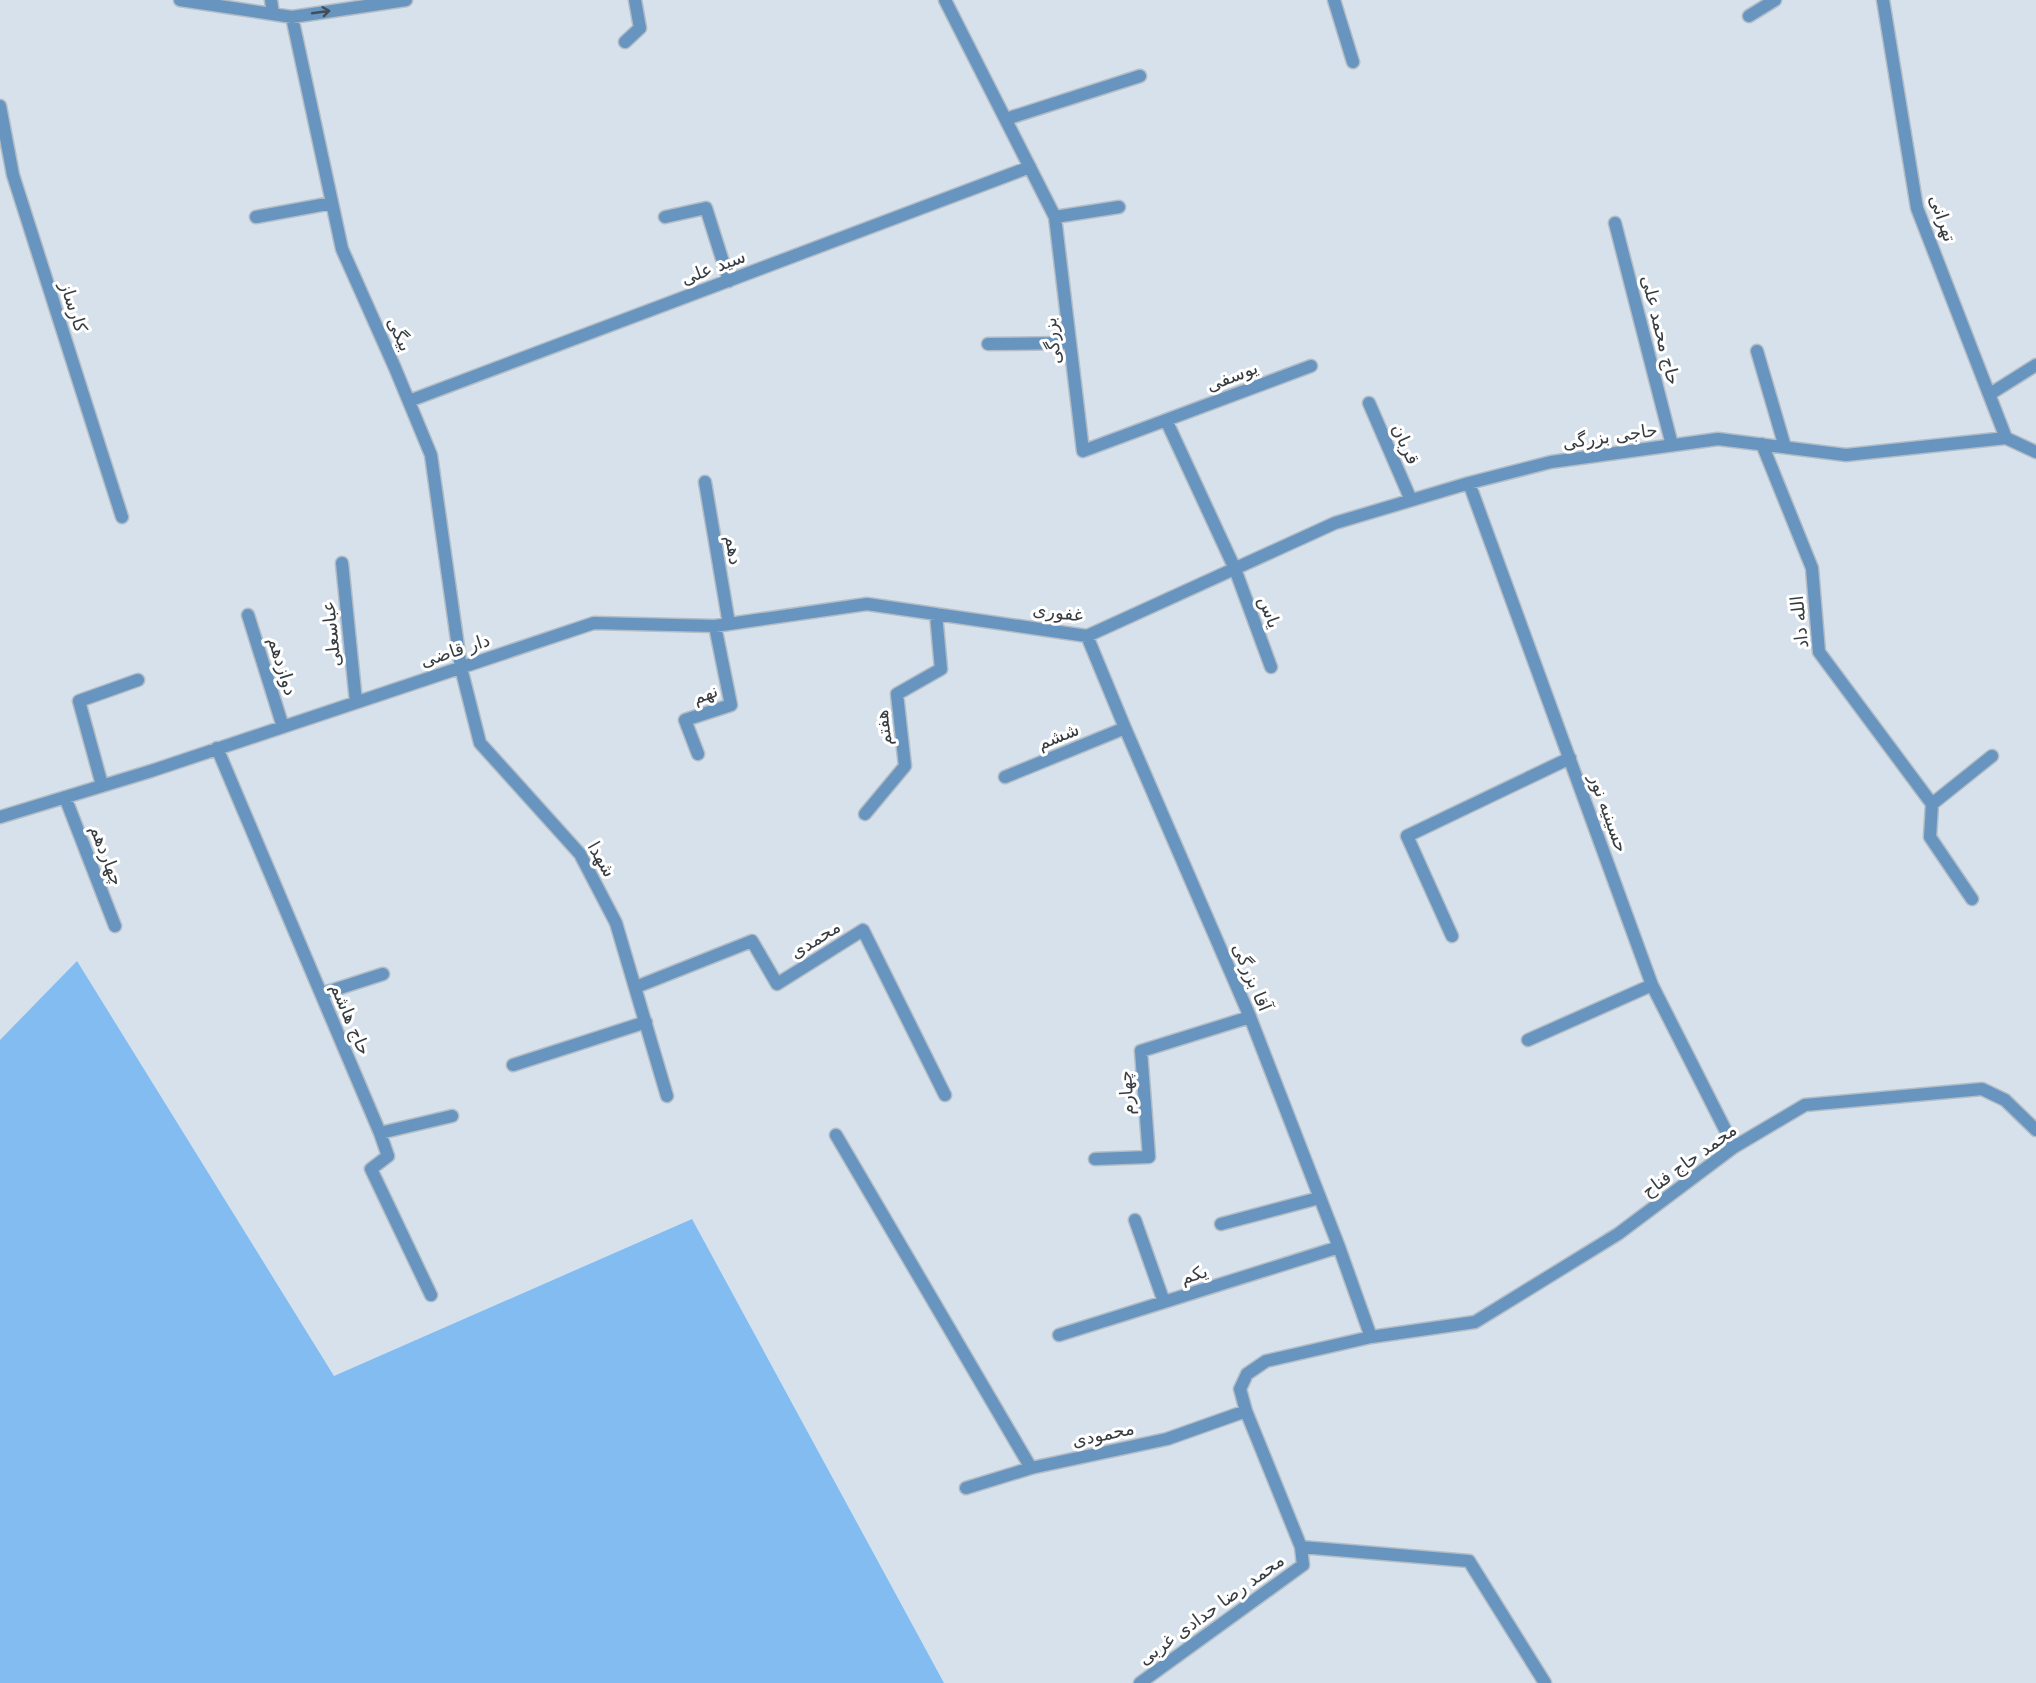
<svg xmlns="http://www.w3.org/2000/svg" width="2036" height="1683" font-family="'DejaVu Sans',Vazirmatn,sans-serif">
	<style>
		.green { fill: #83bcf1 }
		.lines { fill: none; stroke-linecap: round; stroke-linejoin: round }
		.street-casing { stroke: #b3bdc6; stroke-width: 15 }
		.street { stroke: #6895bf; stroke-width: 12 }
		.oneway { stroke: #414e59 }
		.labels { text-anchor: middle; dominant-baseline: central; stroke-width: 6; stroke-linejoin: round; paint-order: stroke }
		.street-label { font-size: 18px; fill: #373c40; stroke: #fff }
	</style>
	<rect width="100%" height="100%" fill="#d6e1ec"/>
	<path class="green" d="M77 961 334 1376 692 1219 944 1683H0V1040Z"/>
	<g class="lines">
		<g class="street-casing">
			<path id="street" d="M180 0 292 17 406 0
				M271 0 273 14
				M945 0 1055 217 1083 451 1311 366
				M1334 0 1353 62
				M1883 0 1917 208 2006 438
				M1749 16 1775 0
				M292 17 342 249 395 368 431 455 461 668 480 743 580 854 616 923 667 1096
				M625 42 640 28 635 0
				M0 106 13 175 122 517
				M1006 119 1140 76
				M256 217 332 203
				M665 217 706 208 729 281
				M1055 217 1119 207
				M1615 223 1672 445
				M988 344 1070 343
				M1757 351 1785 447
				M1990 394 2036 365
				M409 401 1030 167
				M1369 403 1411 500
				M1166 420 1235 569 1271 667
				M2006 438 2036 452
				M1762 444 1812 568 1819 652 1932 804
				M705 482 729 624
				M1469 483 1652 985 1734 1147
				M342 563 356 702
				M248 615 283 727
				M1087 636 1125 728 1250 1017 1339 1247 1371 1337
				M217 748 380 1133 388 1156 371 1169 431 1295
				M698 754 685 720 731 705 715 626
				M1005 777 1125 728
				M102 785 79 701 138 680
				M65 797 115 926
				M1932 804 1930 837 1972 899
				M1932 804 1992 756
				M865 814 905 766 897 694 941 669 936 614
				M0 817 151 771 594 623 715 626 867 604 1087 636 1335 523 1469 483 1551 462 1718 439 1846 455 2006 438
				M1452 936 1407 836 1570 758
				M636 987 752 941 777 984 863 930 945 1095
				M321 994 383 974
				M1528 1040 1652 985
				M513 1065 646 1022
				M380 1133 452 1116
				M836 1135 1031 1468
				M1095 1159 1149 1157 1141 1051 1250 1017
				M1135 1220 1164 1302
				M1221 1224 1319 1198
				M1059 1335 1339 1247
				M966 1488 1031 1468 1167 1439 1246 1411
				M1301 1547 1469 1561 1545 1683
				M1140 1683 1303 1565 1301 1547 1246 1411 1240 1389 1247 1374 1266 1361 1371 1337 1475 1322 1618 1234 1734 1147 1805 1105 1982 1089 2005 1100 2036 1130"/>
		</g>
		<use href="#street" class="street"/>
	</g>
	<defs><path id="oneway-shaft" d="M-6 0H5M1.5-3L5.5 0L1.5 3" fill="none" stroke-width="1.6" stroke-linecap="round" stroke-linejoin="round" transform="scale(1.5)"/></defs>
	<use class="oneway" href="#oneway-shaft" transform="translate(321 12) rotate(-8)"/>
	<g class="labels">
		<g class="street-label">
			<text transform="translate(1943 218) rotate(71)">تهرانی</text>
			<text transform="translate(713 267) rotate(-21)">سید علی</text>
			<text transform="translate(74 307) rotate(72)">کارساز</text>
			<text transform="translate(1661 330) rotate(76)">حاج محمد علی</text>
			<text transform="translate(400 334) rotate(66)">بیگی</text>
			<text transform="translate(1052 341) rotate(-97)">بزرگی</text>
			<text transform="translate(1232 376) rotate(-21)">یوسفی</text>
			<text transform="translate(1610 436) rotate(-8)">حاجی بزرگی</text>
			<text transform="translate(1406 444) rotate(66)">قربان</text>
			<text transform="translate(734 550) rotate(81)">دهم</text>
			<text transform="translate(1058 612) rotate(7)">غفوری</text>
			<text transform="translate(1270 612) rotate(70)">یاس</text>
			<text transform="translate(1799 622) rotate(-96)">الله داد</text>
			<text transform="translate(331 634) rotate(-96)">عباسعلی</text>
			<text transform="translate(455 650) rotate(-18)">دار قاضی</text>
			<text transform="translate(283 666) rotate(73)">دوازدهم</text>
			<text transform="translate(705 694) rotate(-21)">نهم</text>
			<text transform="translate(883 728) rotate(-97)">هفتم</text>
			<text transform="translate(1058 736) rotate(-22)">ششم</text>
			<text transform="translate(1609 813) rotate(70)">حسینیه نور</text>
			<text transform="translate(107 855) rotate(69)">چهاردهم</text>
			<text transform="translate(602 859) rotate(60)">شهدا</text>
			<text transform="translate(815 939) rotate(-32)">محمدی</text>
			<text transform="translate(1252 977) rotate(67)">آقا بزرگی</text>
			<text transform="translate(351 1019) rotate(67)">حاج هاشم</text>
			<text transform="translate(1126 1093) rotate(-94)">چهارم</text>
			<text transform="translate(1689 1160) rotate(-36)">محمد حاج فناح</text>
			<text transform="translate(1194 1274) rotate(-17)">یکم</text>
			<text transform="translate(1103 1434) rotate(-12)">محمودی</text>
			<text transform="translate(1211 1609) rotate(-36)">محمد رضا حدادی غربی</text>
		</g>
	</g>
</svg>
